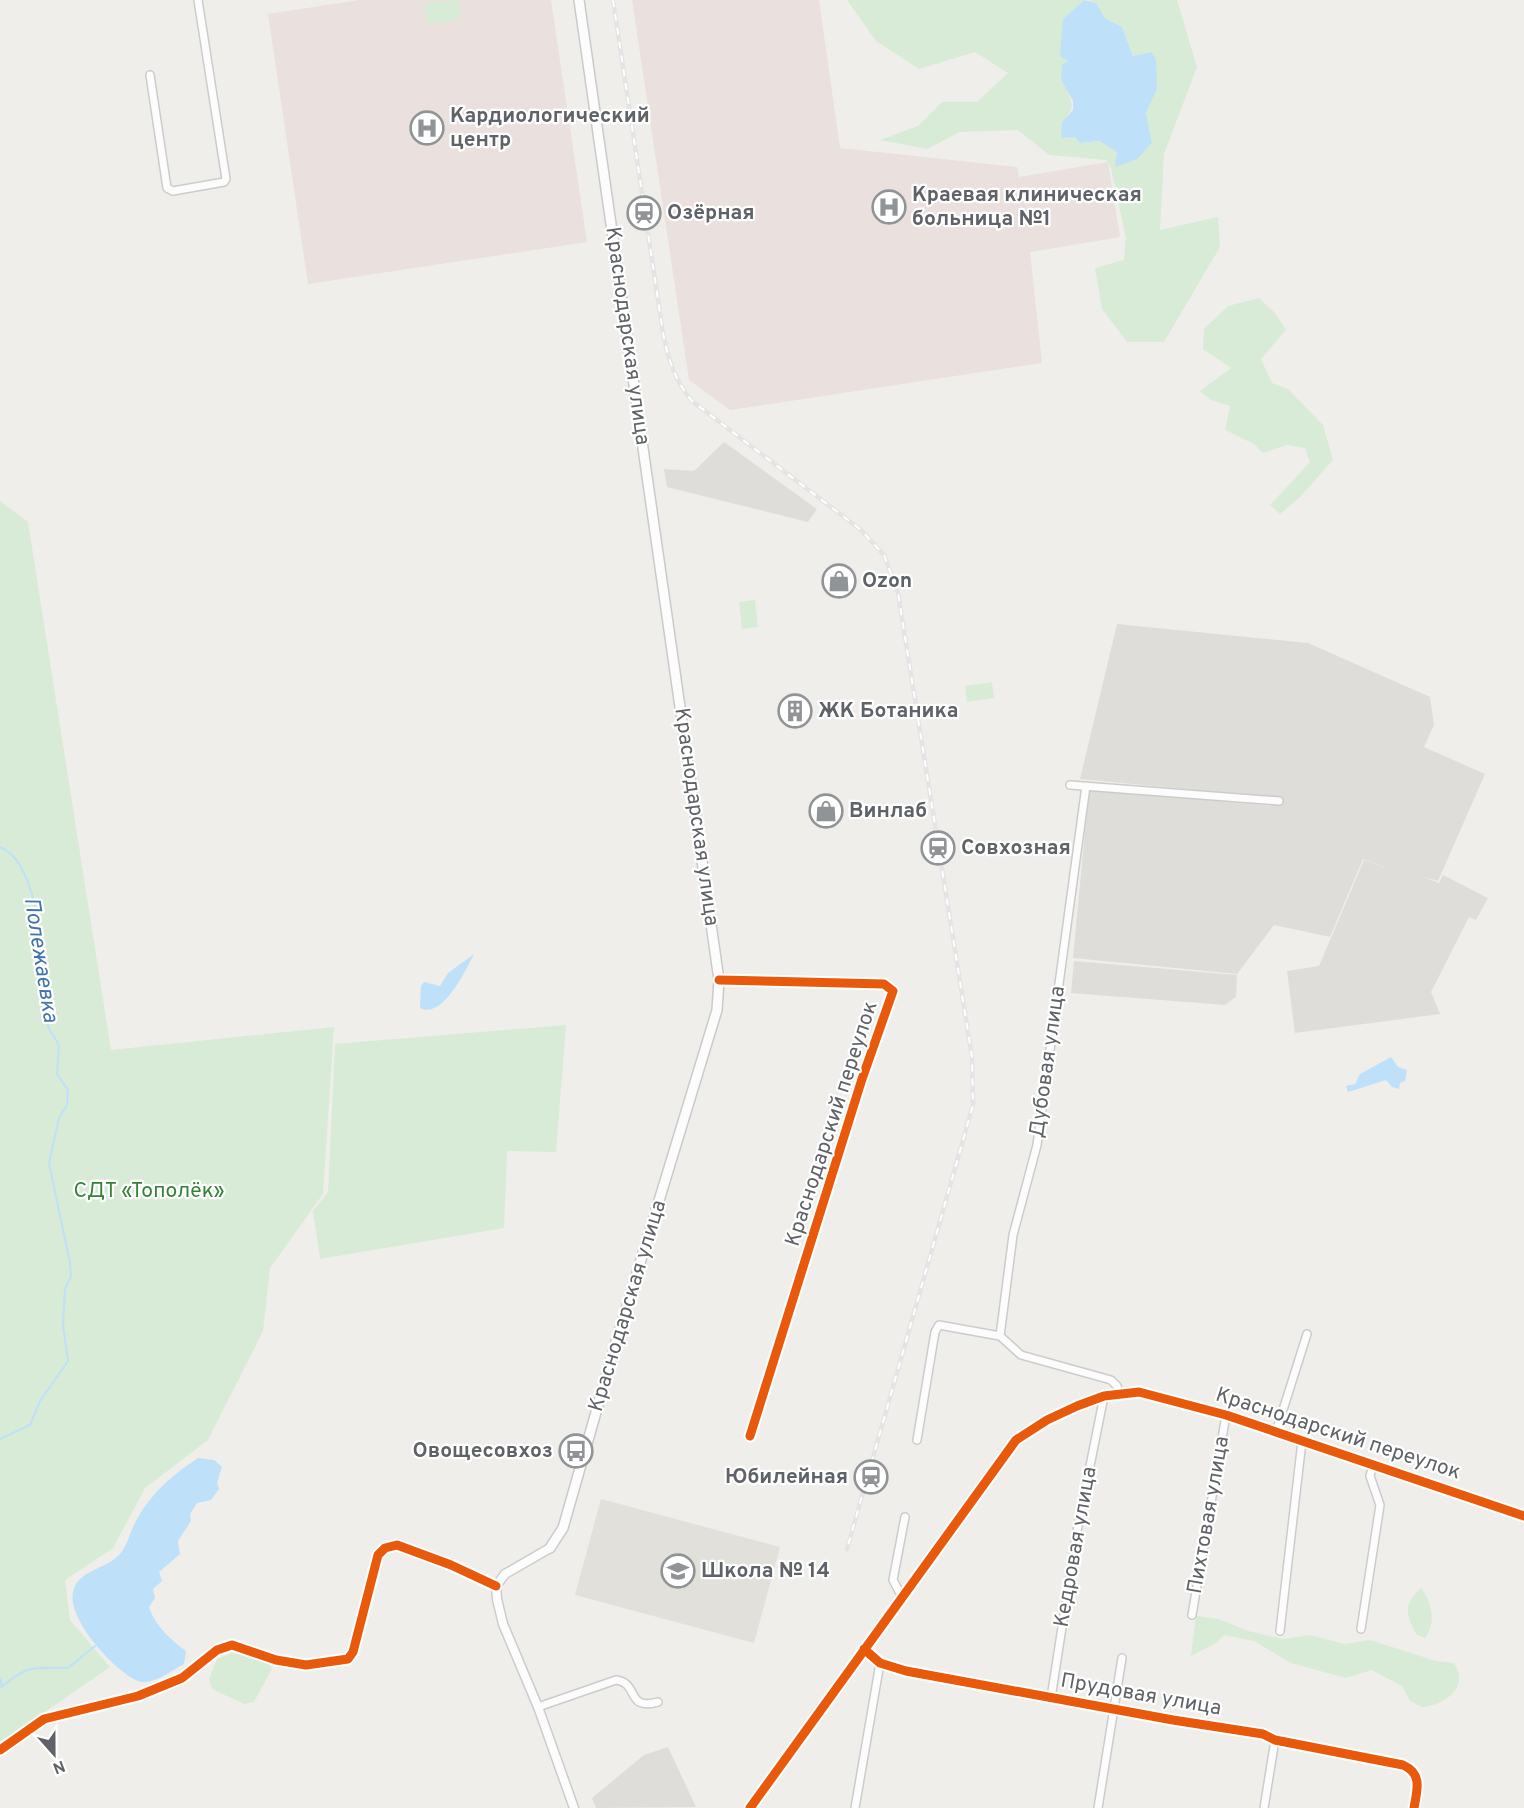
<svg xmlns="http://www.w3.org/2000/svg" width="1524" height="1808" font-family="Overpass,sans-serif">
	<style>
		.industrial { fill: #dfddda }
		.education { fill: #e2e0da }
		.medical { fill: #eae0de }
		.green { fill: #d8ebd6 }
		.water { fill: #bfe0f9 }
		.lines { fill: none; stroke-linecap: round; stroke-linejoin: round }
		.stream { stroke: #bfe0f9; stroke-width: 2 }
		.minor-casing { stroke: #cbcccc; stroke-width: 10 }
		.tertiary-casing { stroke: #cbcccc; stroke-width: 11 }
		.secondary-casing { stroke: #cacacb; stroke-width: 12 }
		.minor { stroke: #fdfcfc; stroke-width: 7 }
		.tertiary { stroke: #fdfcfc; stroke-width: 8 }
		.secondary { stroke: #fdfcfc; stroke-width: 9 }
		.rail-casing { stroke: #e4e4e4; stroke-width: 4.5 }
		.rail { stroke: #fff; stroke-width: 2; stroke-dasharray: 7; stroke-linecap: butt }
		.cycleway-casing { stroke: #fff; stroke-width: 13 }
		.cycleway { stroke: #e8590c; stroke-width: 9 }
		.labels { text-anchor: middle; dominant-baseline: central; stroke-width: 4.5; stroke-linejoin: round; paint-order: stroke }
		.poi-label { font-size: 21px; font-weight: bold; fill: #5f6368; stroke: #fff; text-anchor: start }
		.street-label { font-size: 21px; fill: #5f6368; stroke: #fff }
		.park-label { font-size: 21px; fill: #348238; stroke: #fff }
		.water-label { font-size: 22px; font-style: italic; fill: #4174aa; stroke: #fff }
	</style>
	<rect width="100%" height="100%" fill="#efeeea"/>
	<path class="industrial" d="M724 442 817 509 808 522 667 487 664 469 694 471Z
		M1117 624 1308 643 1430 697 1434 725 1424 747 1485 774 1438 881 1421 876 1439 883 1443 875 1488 898 1476 920 1469 917 1431 992 1440 1014 1295 1033 1287 971 1319 966 1364 860 1393 870 1363 859 1330 937 1274 925 1237 974 1073 958 1089 789 1271 806V797L1080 779Z
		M1074 961 1237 975 1236 997 1225 1005 1071 993Z
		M668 1747 696 1807 596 1808 592 1798 644 1755Z"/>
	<path class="education" d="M601 1499 780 1547 754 1643 575 1595Z"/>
	<path class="medical" d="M360 0H551L587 242 308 284 268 14Z
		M632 0H819L840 148 1017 167 1019 177 1108 162 1120 237 1030 252 1042 363 730 410 689 380Z"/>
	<path class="green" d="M457 0 461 13 457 20 428 24 424 8 427 3Z
		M847 0H1084L1063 19 1068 60 1061 80C1084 120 1063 102 1062 138L1075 137 1081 143 1099 141 1117 152 1116 166 1152 143 1146 113 1157 88 1151 52 1133 56 1122 27 1105 18 1096 3 1088 0H1177L1197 67 1164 154 1160 230 1218 217 1220 247 1164 342H1127L1102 309 1095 268 1124 260 1126 238 1111 168 1106 160 1049 155 1018 130 960 132 927 149 880 140 918 126 942 102H977L1008 73 975 52 919 69 876 41Z
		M1259 298 1274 312 1286 330 1261 359 1272 383 1288 389 1323 425 1333 460 1301 496 1280 514 1270 505 1310 462 1305 448 1287 445 1263 453 1254 444 1225 430 1230 406 1211 400 1200 391 1231 368 1203 349 1204 329 1228 306Z
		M0 501 28 522 111 1050 334 1027 323 1194 270 1268 263 1331 208 1440 145 1488 113 1548 65 1580 70 1620 110 1667 0 1743Z
		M755 600 758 627 742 629 739 602Z
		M992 682 994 698 967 702 965 686Z
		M566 1025 556 1152 507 1151 504 1228 320 1259 313 1211 328 1192 335 1044Z
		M1421 1588C1432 1604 1437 1621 1425 1638L1416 1634C1405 1613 1404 1604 1421 1588Z
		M1196 1616 1219 1619 1248 1631 1283 1639 1310 1635 1345 1644 1370 1640 1436 1661 1454 1663C1470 1687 1445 1705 1422 1707L1410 1701 1402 1686 1372 1670 1346 1678 1291 1663 1254 1641 1224 1635 1216 1643 1191 1656Z
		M233 1652 269 1663 272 1669 254 1702 244 1704 212 1689 209 1679 217 1659Z"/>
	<path class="water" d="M1084 0 1096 3 1105 18 1122 27 1133 56 1151 52 1156 59 1157 89 1146 113 1152 143 1137 159 1115 167 1117 152 1099 141 1080 143 1075 137 1061 138 1062 122 1073 110V101L1061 80 1062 65 1068 61 1060 56 1063 19Z
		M474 954C466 970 442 1020 420 1008L421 986 424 982 440 986 448 973Z
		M1391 1057 1398 1067 1407 1070 1405 1081 1400 1083 1399 1089 1392 1087 1386 1080 1348 1092 1346 1086 1355 1084 1360 1074Z
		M198 1458 214 1460 222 1467 217 1483 219 1489 211 1500 197 1503 190 1514 191 1521 178 1541 180 1554 159 1572 162 1581 153 1589 155 1598 149 1607C155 1626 171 1640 186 1651L184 1664C172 1670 153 1686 138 1681 114 1671 67 1619 73 1592 77 1571 105 1569 118 1556 127 1548 129 1534 135 1523 150 1494 171 1476 198 1458Z"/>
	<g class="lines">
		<path class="stream" d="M0 847C25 857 37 903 37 929 37 948 30 955 46 973L48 1027 59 1045 57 1074 68 1090 67 1105 59 1118 49 1163 70 1263 71 1276 65 1289 63 1325 68 1361 40 1401 30 1425 0 1439
			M0 1678 2 1686
			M0 1688C29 1664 32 1668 68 1668L95 1646"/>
		<g class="minor-casing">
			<path id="minor" d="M150 75 167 188 173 191 224 182 226 179 198 0
				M1070 785 1279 801
				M719 980 884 984 893 991 862 1079 750 1436
				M1000 1336 1013 1235 1037 1145 1086 786
				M1276 1432 1307 1334
				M917 1440 935 1332 939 1325 1000 1336 1021 1355 1111 1380 1117 1386 1119 1393
				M902 1597 893 1580 905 1517
				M1192 1615 1226 1415
				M1361 1629 1380 1505 1370 1476 1373 1464
				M1280 1631 1302 1441
				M864 1649 880 1663 906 1671 1173 1720 1263 1734 1275 1740 1403 1765C1423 1774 1417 1790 1414 1808
				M1051 1698 1077 1531 1104 1396
				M538 1707 616 1680C640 1683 625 1711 658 1702
				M0 1750 44 1719 138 1696 182 1678 217 1650 232 1645 276 1660 306 1665 348 1659 353 1652 378 1555 385 1548 397 1545 451 1565 496 1586
				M855 1808 880 1663
				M1098 1808 1122 1658
				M1264 1808 1275 1740"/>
		</g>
		<g class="tertiary-casing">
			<path id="tertiary" d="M550 1548 505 1574 496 1586 497 1599 503 1624 538 1707 574 1808
				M750 1808 1016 1440 1047 1420 1077 1406 1104 1396 1139 1392 1226 1415 1524 1516"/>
		</g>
		<g class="secondary-casing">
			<path id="secondary" d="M550 1548 563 1528 616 1342 717 1010 719 980 579 0"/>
		</g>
		<use href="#minor" class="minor"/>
		<use href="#tertiary" class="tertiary"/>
		<use href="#secondary" class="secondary"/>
		<g class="rail-casing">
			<path id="rail" d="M613 0 663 333C668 359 675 381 692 401L861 530 884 555 898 593 972 1057 973 1105 847 1549"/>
		</g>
		<use href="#rail" class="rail"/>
		<g class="cycleway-casing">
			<path id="cycleway" d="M719 980 884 984 893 991 862 1079 750 1436
				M864 1649 880 1663 906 1671 1173 1720 1263 1734 1275 1740 1403 1765C1423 1774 1417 1790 1414 1808
				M0 1750 44 1719 138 1696 182 1678 217 1650 232 1645 276 1660 306 1665 348 1659 353 1652 378 1555 385 1548 397 1545 451 1565 496 1586
				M750 1808 1016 1440 1047 1420 1077 1406 1104 1396 1139 1392 1226 1415 1524 1516"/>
		</g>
		<use href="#cycleway" class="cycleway"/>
	</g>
	<defs>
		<g id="hospital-ring" transform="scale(1.725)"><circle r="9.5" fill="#fff" stroke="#919496" stroke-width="1.5"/><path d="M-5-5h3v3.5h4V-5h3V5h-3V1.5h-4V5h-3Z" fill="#919496"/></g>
		<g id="station-ring" transform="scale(1.725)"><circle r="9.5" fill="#fff" stroke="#919496" stroke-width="1.5"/><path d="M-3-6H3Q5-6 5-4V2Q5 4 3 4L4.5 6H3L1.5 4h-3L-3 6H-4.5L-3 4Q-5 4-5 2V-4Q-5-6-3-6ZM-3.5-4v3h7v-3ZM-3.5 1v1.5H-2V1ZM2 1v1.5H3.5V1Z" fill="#919496"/></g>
		<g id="shop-ring" transform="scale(1.725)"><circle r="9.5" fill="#fff" stroke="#919496" stroke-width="1.5"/><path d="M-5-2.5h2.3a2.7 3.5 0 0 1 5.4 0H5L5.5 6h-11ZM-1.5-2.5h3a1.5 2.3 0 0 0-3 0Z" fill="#919496"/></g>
		<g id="building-ring" transform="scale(1.725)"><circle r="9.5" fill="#fff" stroke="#919496" stroke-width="1.5"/><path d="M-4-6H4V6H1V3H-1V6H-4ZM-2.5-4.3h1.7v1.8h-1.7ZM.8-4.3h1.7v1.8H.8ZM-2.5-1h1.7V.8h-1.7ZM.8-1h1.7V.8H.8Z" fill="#919496"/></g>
		<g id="bus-ring" transform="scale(1.725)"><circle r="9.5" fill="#fff" stroke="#919496" stroke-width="1.5"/><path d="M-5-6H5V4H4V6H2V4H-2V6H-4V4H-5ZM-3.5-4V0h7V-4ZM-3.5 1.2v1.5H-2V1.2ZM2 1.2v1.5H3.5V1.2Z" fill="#919496"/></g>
		<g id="school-ring" transform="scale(1.725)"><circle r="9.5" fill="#fff" stroke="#919496" stroke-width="1.5"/><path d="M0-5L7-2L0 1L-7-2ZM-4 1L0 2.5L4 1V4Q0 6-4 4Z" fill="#919496"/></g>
	</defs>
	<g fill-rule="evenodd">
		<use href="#hospital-ring" x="427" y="128"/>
		<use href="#hospital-ring" x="889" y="207"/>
		<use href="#station-ring" x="644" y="213"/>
		<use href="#shop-ring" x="839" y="581"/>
		<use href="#building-ring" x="795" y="711"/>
		<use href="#shop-ring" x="826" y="811"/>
		<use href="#station-ring" x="938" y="848"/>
		<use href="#bus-ring" x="576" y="1451"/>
		<use href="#station-ring" x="871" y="1477"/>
		<use href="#school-ring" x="678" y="1571"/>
	</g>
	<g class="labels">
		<g class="poi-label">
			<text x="450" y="116">Кардиологический<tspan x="450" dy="24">центр</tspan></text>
			<text x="912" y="195">Краевая клиническая<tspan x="912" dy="24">больница №1</tspan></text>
			<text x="667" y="213">Озёрная</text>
			<text x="862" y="581">Ozon</text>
			<text x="818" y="711">ЖК Ботаника</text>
			<text x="849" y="811">Винлаб</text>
			<text x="961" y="848">Совхозная</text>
			<text x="553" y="1451" text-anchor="end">Овощесовхоз</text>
			<text x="848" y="1477" text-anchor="end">Юбилейная</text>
			<text x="701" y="1571">Школа № 14</text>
		</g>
		<g class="street-label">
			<text transform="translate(627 336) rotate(82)">Краснодарская улица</text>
			<text transform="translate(696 817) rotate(82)">Краснодарская улица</text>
			<text transform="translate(1048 1062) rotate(-82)">Дубовая улица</text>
			<text transform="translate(832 1124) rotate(-72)">Краснодарский переулок</text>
			<text transform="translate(628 1306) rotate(-73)">Краснодарская улица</text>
			<text transform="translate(1338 1434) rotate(18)">Краснодарский переулок</text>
			<text transform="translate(1209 1515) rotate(-80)">Пихтовая улица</text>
			<text transform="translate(1076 1547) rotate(-80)">Кедровая улица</text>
			<text transform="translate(1141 1695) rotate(10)">Прудовая улица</text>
		</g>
		<g class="park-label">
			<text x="149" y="1191">СДТ «Тополёк»</text>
		</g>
		<g class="water-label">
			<text transform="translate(40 960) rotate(81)">Полежаевка</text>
		</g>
	</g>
	<g transform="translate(54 1754) rotate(159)" stroke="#ffffff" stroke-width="4.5" paint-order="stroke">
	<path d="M0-4.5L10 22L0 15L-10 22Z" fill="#5f6368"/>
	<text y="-9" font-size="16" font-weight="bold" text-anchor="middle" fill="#5f6368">N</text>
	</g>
</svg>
